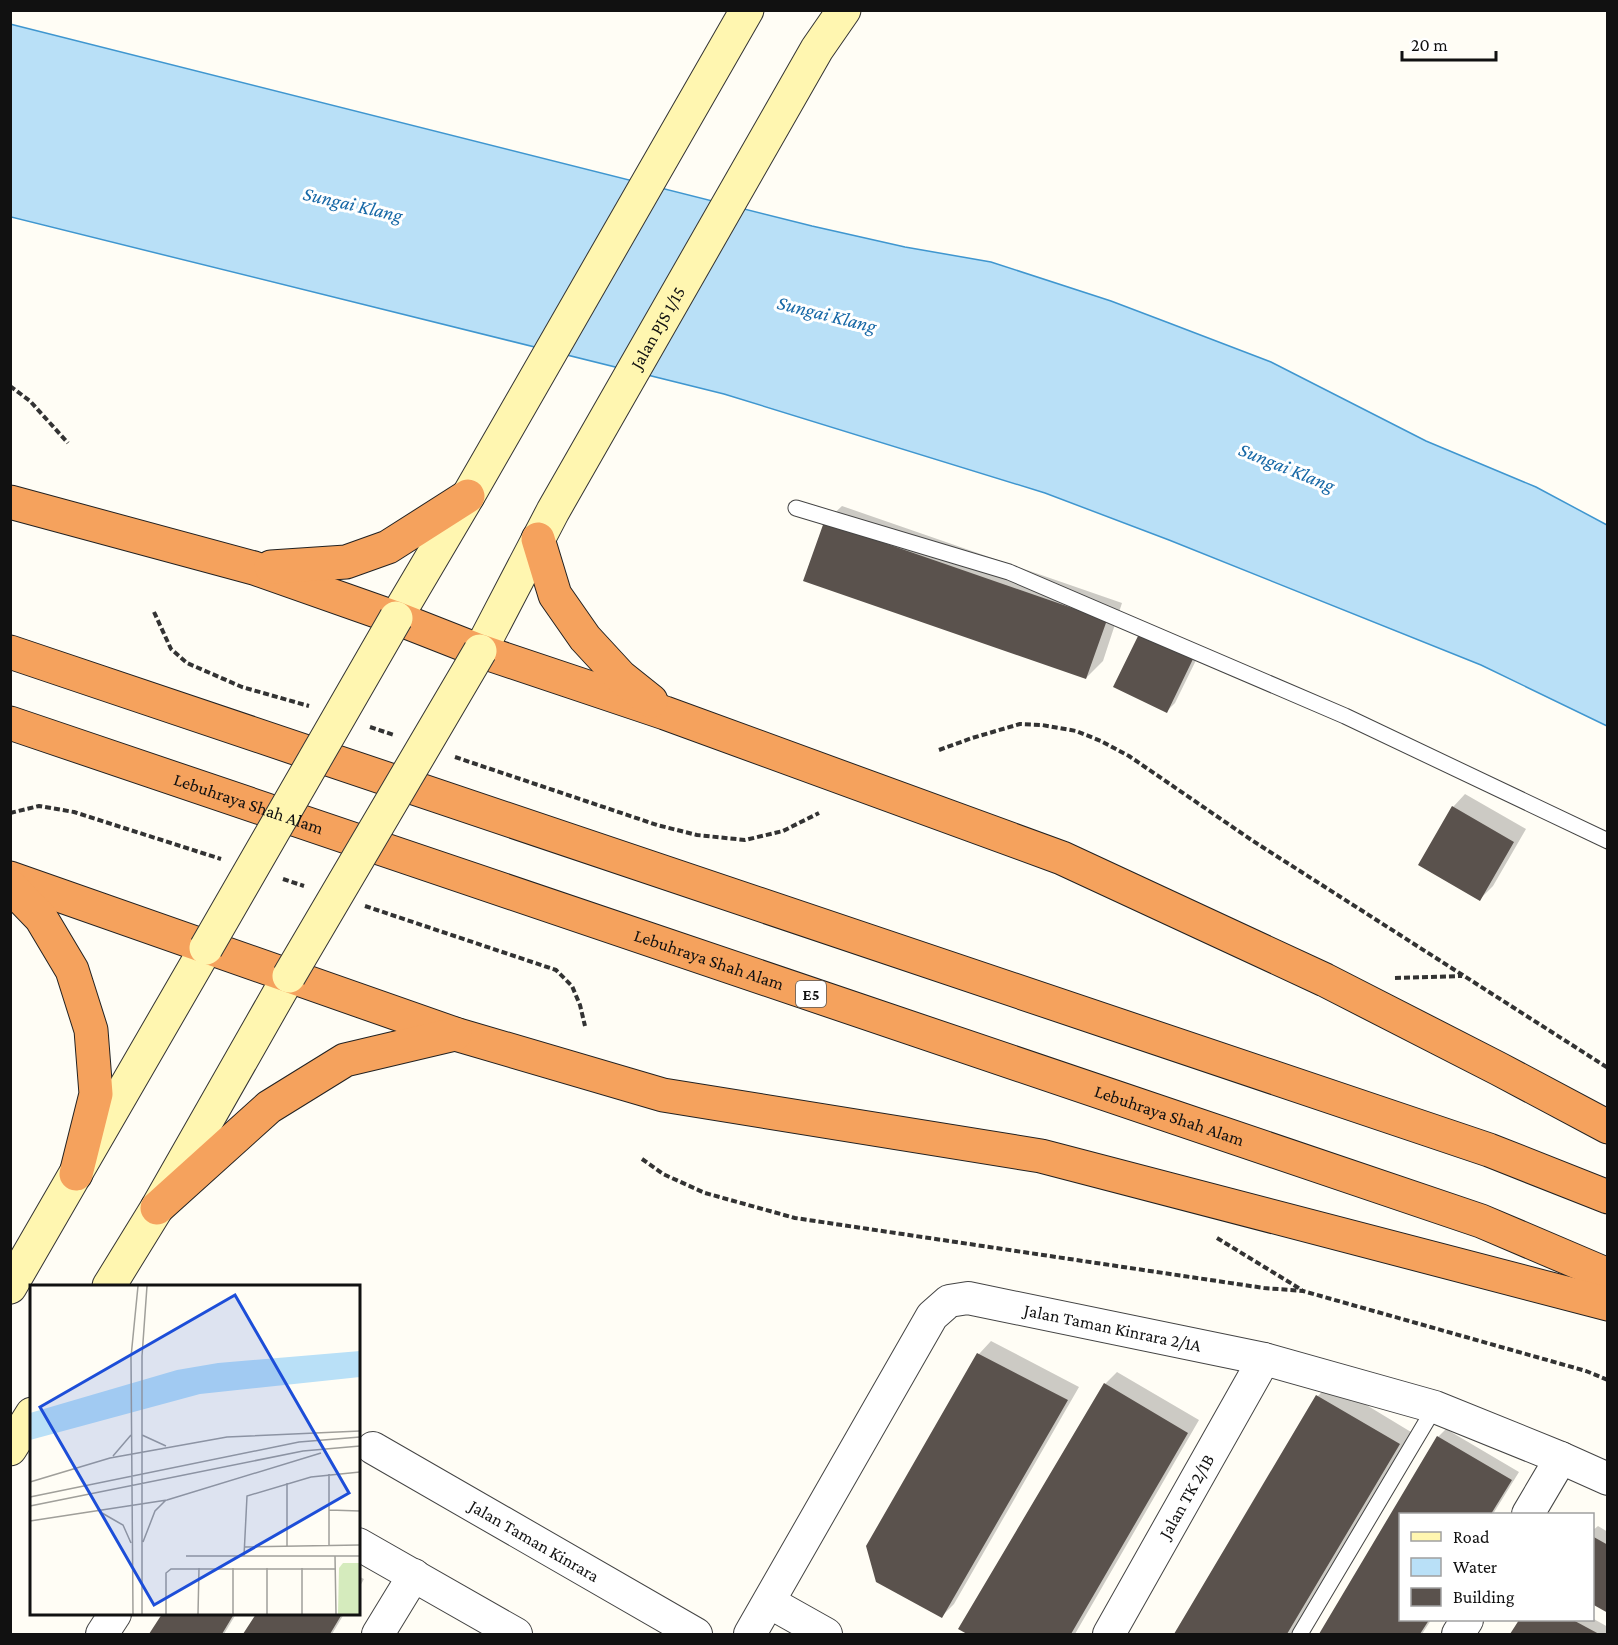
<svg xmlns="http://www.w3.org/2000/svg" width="1618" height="1645" font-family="'Crimson Pro',serif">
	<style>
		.water { fill: #b9e0f7; stroke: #3f96cf; stroke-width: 1.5 }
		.shadow { fill: #0003 }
		.building { fill: #5a524d }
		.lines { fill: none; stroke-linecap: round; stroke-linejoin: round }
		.service-casing { stroke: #444; stroke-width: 17 }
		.minor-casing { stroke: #444; stroke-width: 34 }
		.secondary-casing { stroke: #333; stroke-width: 35 }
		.motorway-casing { stroke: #222; stroke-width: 35 }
		.path { stroke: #333; stroke-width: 4; stroke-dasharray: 6 3; stroke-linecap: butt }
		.service { stroke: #fff; stroke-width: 15 }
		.minor { stroke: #fff; stroke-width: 32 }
		.secondary { stroke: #fff6b0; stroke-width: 33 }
		.motorway { stroke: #f5a25d; stroke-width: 33 }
		.secondary-bridge-casing { stroke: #333; stroke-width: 35; stroke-linecap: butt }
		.secondary-bridge { stroke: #fff6b0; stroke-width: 33 }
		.labels { text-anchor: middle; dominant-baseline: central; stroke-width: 6; stroke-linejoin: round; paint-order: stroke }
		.shield { fill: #fff; stroke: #585858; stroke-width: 1.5 }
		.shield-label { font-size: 16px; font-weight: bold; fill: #111 }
		.street-label { font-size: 18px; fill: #111; stroke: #fff }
		.water-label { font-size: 20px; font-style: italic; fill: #1768a6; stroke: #fff }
		.inset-road { fill: none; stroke: #a09f9a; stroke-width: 1.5 }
		.view { fill: #1d4ed8; fill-opacity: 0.15; stroke: #1d4ed8; stroke-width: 3 }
		.inset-edge { fill: none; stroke: #111; stroke-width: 3 }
	</style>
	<rect width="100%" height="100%" fill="#fffdf5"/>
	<path class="water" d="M10 24 812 226 905 247 991 262 1111 301 1169 323 1271 362 1426 441 1536 487 1607 525V726L1481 665 1169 540 1045 493 724 394 11 217Z"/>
	<path class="shadow" d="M842 506 1122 603 1103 661 1086 678 825 522Z
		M1149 625 1201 650 1175 703 1167 711Z
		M1465 794 1526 829 1493 886 1480 899 1453 807Z
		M991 1341 1079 1387 954 1604 942 1616 867 1546 979 1354Z
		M1117 1372 1199 1420 1075 1634H970L960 1629 1105 1384Z
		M1330 1383 1411 1432 1291 1634H1175L1318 1396Z
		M1446 1429 1519 1472 1493 1514H1400V1620H1431L1422 1634H1321L1438 1437Z
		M1598 1526 1608 1532V1611L1592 1603V1531Z
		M358 1576 364 1579 358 1590Z
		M163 1614H236L224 1634H151Z
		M257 1614H344L332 1634H245Z
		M1592 1618 1608 1627V1634H1512L1520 1620H1592Z"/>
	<path class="building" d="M824 522 1107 620 1086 679 803 581Z
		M1140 632 1193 659 1167 713 1113 687Z
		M1452 806 1514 842 1480 901 1418 865Z
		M977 1353 1068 1400 942 1618 876 1582 866 1546Z
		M1104 1383 1188 1433 1071 1634H967L958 1629Z
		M1316 1395 1400 1444 1287 1634H1174Z
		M1437 1436 1512 1480 1491 1514H1400V1620H1429L1420 1634H1319Z
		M1592 1536 1608 1545V1613L1592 1604Z
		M162 1614H234L222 1634H149Z
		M256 1614H342L330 1634H243Z
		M1519 1620H1573L1599 1634H1510Z"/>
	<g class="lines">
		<g class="service-casing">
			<path id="service" d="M796 508 1009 572 1345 716 1608 841
				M1300 1634 1435 1407"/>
		</g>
		<g class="minor-casing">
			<g id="minor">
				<path id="s1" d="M373 1448 696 1634"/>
				<path d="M1528 1514 1561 1458"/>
				<path d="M358 1544 516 1634"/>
				<path d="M769 1602 826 1634"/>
				<path d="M102 1634 115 1614"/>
				<path d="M378 1634 414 1575"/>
				<path id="s2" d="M750 1634 932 1316 949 1301 968 1298 1264 1359 1435 1407 1561 1458 1608 1479"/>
				<path id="s3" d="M1109 1634 1264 1359"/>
				<path d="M1458 1634 1467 1620"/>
			</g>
		</g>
		<g class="secondary-casing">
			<g id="secondary">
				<path d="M396 618 468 496 747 10"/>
				<path id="s4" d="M480 651 553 511 817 49 844 10"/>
				<path d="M109 1286 157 1208 289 976"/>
				<path d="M10 1287 206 948"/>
				<path d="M10 1449 32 1414"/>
			</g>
		</g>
		<g class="motorway-casing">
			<g id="motorway">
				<path d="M10 502 254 568 396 618 480 651 665 713 1062 858 1325 980 1499 1069 1608 1127"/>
				<path d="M538 539 555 595 585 638 621 677 651 701"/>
				<path d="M271 567 346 562 388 547 468 496"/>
				<path d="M10 652 1489 1150 1608 1197"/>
				<path id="s5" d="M10 723 1481 1221 1608 1275"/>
				<path d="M10 878 455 1034 663 1095 1041 1156 1608 1304"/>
				<path d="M10 886 41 918 72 970 91 1030 96 1094 76 1174"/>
				<path d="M157 1208 269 1107 345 1060 455 1034"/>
			</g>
		</g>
		<path class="path" d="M10 386 30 401 68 443
			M154 612 171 649 187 663 242 687 309 706
			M370 727 394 735
			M939 750 972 738 1020 724 1042 725 1076 731 1101 741 1129 756 1253 841 1608 1068
			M455 757 657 825 697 835 745 840 783 831 819 813
			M10 813 39 806 74 812 221 859
			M283 879 304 886
			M365 906 556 970 572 986 580 1005 585 1026
			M1395 978 1462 976
			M642 1159 663 1174 705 1193 795 1218 1264 1288 1303 1291 1586 1371 1608 1380
			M1217 1238 1302 1290"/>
		<use href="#service" class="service"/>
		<use href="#minor" class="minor"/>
		<use href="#secondary" class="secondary"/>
		<use href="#motorway" class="motorway"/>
		<g class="secondary-bridge-casing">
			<path id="secondary-bridge" d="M206 948 396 618
				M289 976 480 651"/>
		</g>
		<use href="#secondary-bridge" class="secondary-bridge"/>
	</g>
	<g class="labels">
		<rect class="shield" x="796" y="981" width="30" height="26" rx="4.5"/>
		<g class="shield-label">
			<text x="811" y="994">E5</text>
		</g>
		<g class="street-label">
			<text stroke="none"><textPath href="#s4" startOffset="369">Jalan PJS 1/15</textPath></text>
			<text stroke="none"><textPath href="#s5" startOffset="252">Lebuhraya Shah Alam</textPath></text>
			<text stroke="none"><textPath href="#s5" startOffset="738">Lebuhraya Shah Alam</textPath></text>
			<text stroke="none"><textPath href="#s5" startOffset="1224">Lebuhraya Shah Alam</textPath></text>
			<text stroke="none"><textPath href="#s2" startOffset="556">Jalan Taman Kinrara 2/1A</textPath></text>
			<text stroke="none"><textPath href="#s3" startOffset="158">Jalan TK 2/1B</textPath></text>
			<text stroke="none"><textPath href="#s1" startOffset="186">Jalan Taman Kinrara</textPath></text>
		</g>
		<g class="water-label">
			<text transform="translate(353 204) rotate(13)">Sungai Klang</text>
			<text transform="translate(827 314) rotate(14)">Sungai Klang</text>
			<text transform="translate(1287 467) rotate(22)">Sungai Klang</text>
		</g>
	</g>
	<g transform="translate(30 1285)">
		<rect width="330" height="330" fill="#fffdf5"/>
		<path d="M313 278H330V329H308L309 283Z" fill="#d5ebbd"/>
		<path d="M330 66V92L170 109 0 155V128L147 85 188 78Z" fill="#b9e0f7"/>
		<path class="inset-road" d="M112 150 136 161M83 171 101 150M0 197 80 173 197 152 330 146M257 198V261M0 212 269 157 330 152M0 221 273 166 330 161M299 225 330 226M72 228 93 240 101 258M0 236 137 215 291 168M113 257 125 226 136 215M299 260V189M214 262 330 260M156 271H330M214 271 217 211 281 192 330 187M305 271 306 329M237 283V329M272 283V329M103 329 101 72 108 1M112 329V71L117 1M136 329V288L141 284H306M168 329 169 283M203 329V283"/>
		<path class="view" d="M205 10 319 208 124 320 10 122Z"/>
		<rect width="330" height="330" class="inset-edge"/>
	</g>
	<rect width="1618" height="1645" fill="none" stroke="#111111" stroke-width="24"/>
	<rect x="1399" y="1513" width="195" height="108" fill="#ffffff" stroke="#a0a0a0" stroke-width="1.5"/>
	<rect x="1411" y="1532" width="30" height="9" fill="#fff6b0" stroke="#a0a0a0" stroke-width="1.5"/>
	<text x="1453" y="1543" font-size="18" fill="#111111">Road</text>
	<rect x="1411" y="1558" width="30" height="18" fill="#b9e0f7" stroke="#a0a0a0" stroke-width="1.5"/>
	<text x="1453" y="1573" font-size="18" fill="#111111">Water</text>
	<rect x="1411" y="1588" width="30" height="18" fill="#5a524d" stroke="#a0a0a0" stroke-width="1.5"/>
	<text x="1453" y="1603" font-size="18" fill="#111111">Building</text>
	<path d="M1402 51v9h94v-9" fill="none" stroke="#111111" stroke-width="3"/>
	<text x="1411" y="51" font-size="18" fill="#111111" stroke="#ffffff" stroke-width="4.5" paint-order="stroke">20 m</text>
</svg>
